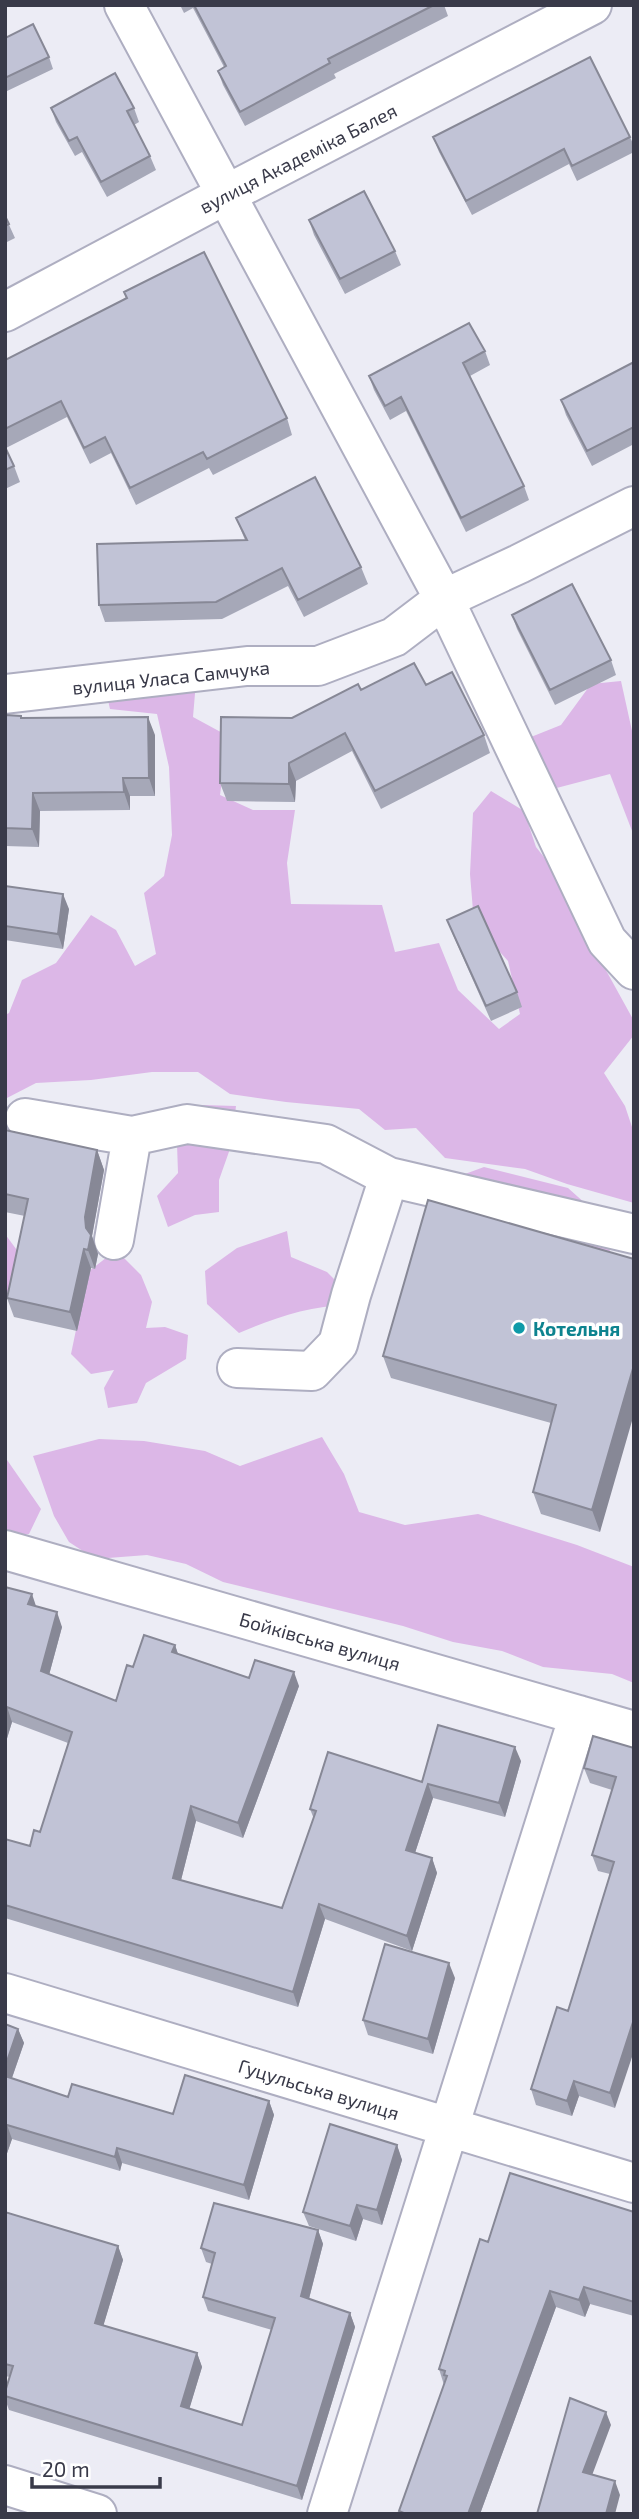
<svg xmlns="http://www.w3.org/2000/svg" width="639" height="2519" font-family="'Exo 2',sans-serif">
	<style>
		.green { fill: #dcb7e7 }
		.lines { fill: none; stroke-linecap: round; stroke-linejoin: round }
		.minor-casing { stroke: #aeaec1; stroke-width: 42 }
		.minor { stroke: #fff; stroke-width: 38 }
		.wall { fill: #a6a8b8 }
		.shaded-wall { fill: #878896 }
		.building { fill: #c1c3d6; stroke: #878896; stroke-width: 2 }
		.culture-dot { fill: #0f9aa8; stroke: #fff; stroke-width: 2.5 }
		.labels { text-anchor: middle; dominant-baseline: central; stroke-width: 7; stroke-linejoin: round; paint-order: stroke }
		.street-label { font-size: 19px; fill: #393a49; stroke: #fff }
		.culture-label { font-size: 19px; font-weight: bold; fill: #0d838f; stroke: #fff; text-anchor: start }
	</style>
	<rect width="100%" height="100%" fill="#ececf5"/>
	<path class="green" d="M197 670 193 717 228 736 220 795 253 810H295L287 863 291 904 382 905 395 952 439 943 458 990 499 1029 520 1014 508 961 474 923 470 874 473 813 491 791 524 811 536 847 569 889 597 954 634 1021V1035L604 1073 625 1106 634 1133V1203L567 1184 525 1169 445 1158 416 1128 385 1130 359 1109 286 1102 230 1094 198 1072H152L91 1080 36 1083 5 1099V1015L9 1013 22 980 56 963 91 915 116 930 135 966 156 954 144 893 164 876 172 835 169 767 157 714 110 709 104 683Z
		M621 681 634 740V836L610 774 549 790 531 737 561 725 591 684Z
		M202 1105 236 1106 231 1146 219 1180V1212L195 1215 168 1227 157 1196 178 1173 177 1144 183 1117Z
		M484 1167 568 1188 596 1213 610 1251 575 1253 446 1181Z
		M287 1231 291 1257 327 1272 361 1306C320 1302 277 1317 239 1333L207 1304 205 1271 237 1248Z
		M5 1234 22 1257 24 1290 5 1292Z
		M116 1250 141 1275 152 1302 146 1328 165 1327 188 1335 186 1359 146 1383 137 1403 108 1408 104 1388 114 1370 91 1374 71 1354 88 1272Z
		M322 1437 344 1474 359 1512 405 1525 478 1514 577 1545 634 1567V1683L612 1674 543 1667 502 1651 453 1642 403 1626 223 1582 186 1564 147 1555 95 1559 69 1542 54 1516 33 1456 99 1439 144 1441 205 1451 240 1466Z
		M5 1457 41 1509 29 1534 5 1537Z"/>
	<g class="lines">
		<g class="minor-casing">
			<path id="minor" d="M124 5 444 599 607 941 634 970
				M5 312 225 195 592 5
				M5 694 247 666H318L394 637 444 599 519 564 634 506
				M25 1118 132 1136 187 1124 326 1144 389 1177
				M114 1240 132 1136
				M237 1368 312 1371 338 1344 351 1295 389 1177 634 1234
				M5 1550 634 1731
				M5 1993 634 2183
				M5 2485 97 2514
				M327 2514 579 1715"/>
		</g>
		<use href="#minor" class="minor"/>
	</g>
	<path class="wall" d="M180 5H444L448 16 334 74 336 78 245 126 223 85 218 71 224 67 193 8 184 13Z
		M5 38 49 57 53 69 5 92Z
		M51 108H134L139 122 134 125 150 156 156 170 107 197 82 152 75 156 56 122Z
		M433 137H630L634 146V152L577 181 569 164 472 215 439 152Z
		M5 216 15 238 5 243Z
		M309 220 395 251 401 265 345 294 314 235Z
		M124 292 287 418 292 435 213 475 209 468 136 505 111 453 90 464 67 417 6 448 14 466 20 482 5 489V360L126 298Z
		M485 351 490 365 470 376 524 486 529 500 466 532 406 411 390 420 374 390 369 376Z
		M634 362V444L592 466 566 415 561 400Z
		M236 518 361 567 368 584 304 617 288 586 222 619 105 622 99 605 245 540Z
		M512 615 611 660 616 675 555 705 517 629Z
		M426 685 484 735 490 753 381 809 352 751 296 781 295 802 227 801 220 783 292 718 361 690Z
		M5 715 21 716 22 718 155 735V796H130V810L40 811 39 847 5 846Z
		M5 886 69 909 63 949 5 940Z
		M447 920 517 992 522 1007 491 1021 453 935Z
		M5 1130 97 1150 104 1170 92 1236 98 1254 95 1269 91 1268 77 1331 14 1317 7 1298 25 1216 5 1212Z
		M634 1259 600 1532 541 1514 533 1492 551 1423 391 1378 383 1356Z
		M5 1587 36 1606 62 1627 49 1675 116 1701 133 1667 175 1645 178 1654 249 1678 299 1686 243 1838 196 1821 181 1880 282 1908 314 1819 310 1809 422 1782 521 1761 505 1817 433 1798 415 1853 432 1858 437 1873 412 1951 325 1919 298 2007 5 1918V1839L30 1846 40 1832 68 1743 12 1722 5 1745Z
		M634 1748 615 2108 579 2096 572 2116 536 2105 531 2089 568 2011 610 1874 598 1871 592 1855 612 1790 590 1783 584 1768Z
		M455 1978 433 2054 368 2035 363 2020Z
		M5 2024 18 2029 24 2043 12 2078 68 2097 173 2114 269 2101 274 2115 249 2200 122 2163 120 2171 12 2139 5 2159Z
		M397 2145 402 2160 382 2225 363 2219 356 2241 309 2226 303 2212Z
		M5 2212 118 2246 123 2260 103 2326 197 2353 202 2367 189 2409 242 2425 272 2330 208 2311 203 2297 212 2264 206 2262 201 2248 318 2230 323 2244 309 2299 350 2313 355 2327 302 2500 9 2410 5 2399V2392L10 2377 5 2376Z
		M634 2212V2316L590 2304 585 2317 556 2307 480 2514H400L399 2511 444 2385 439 2369 488 2242Z"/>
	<path class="shaded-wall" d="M148 717 155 735V796L149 778Z
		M289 763 296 781 295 802 289 784Z
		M123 778 130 796V810L124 792Z
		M33 793 40 811 39 847 32 829Z
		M63 894 69 909 63 949 58 934Z
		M97 1150 104 1170 92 1236 98 1254 95 1269 88 1250 85 1217Z
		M84 1249 91 1268 77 1331 70 1312Z
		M634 1365V1414L600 1532 592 1510Z
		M32 1594 37 1609 28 1604Z
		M57 1612 62 1627 46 1686 41 1671Z
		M175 1645 180 1660 172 1652Z
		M294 1672 299 1686 243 1838 238 1823Z
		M7 1707 12 1722 5 1745V1714Z
		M515 1747 521 1761 505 1817 499 1803Z
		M428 1784 433 1798 411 1865 406 1850Z
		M191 1806 196 1821 178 1892 173 1878Z
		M432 1858 437 1873 412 1951 407 1936Z
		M319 1904 325 1919 298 2007 293 1992Z
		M449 1963 455 1978 433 2054 428 2039Z
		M634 2019V2051L615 2108 610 2093Z
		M18 2029 24 2043 8 2089 5 2082V2067Z
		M574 2081 579 2096 572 2116 567 2101Z
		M269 2101 274 2115 249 2200 244 2185Z
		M7 2125 12 2139 5 2159V2129Z
		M397 2145 402 2160 382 2225 377 2210Z
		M117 2148 122 2163 120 2171 115 2157Z
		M357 2205 363 2219 356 2241 350 2226Z
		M318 2230 323 2244 306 2310 301 2296Z
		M118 2246 123 2260 100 2337 95 2323Z
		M584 2287 590 2304 585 2317 579 2300Z
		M550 2291 556 2307 480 2514H468Z
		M350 2313 355 2327 302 2500 297 2486Z
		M197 2353 202 2367 186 2420 181 2406Z
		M606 2412 611 2425 588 2486 583 2472Z
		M615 2481 620 2495 615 2514H606Z"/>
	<path class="building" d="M194 5H434L328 59 330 63 240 112 218 71 226 66Z
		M33 24 49 57 5 78V38Z
		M590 57 630 137 572 166 564 149 466 201 433 137Z
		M115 73 134 108 127 111 150 156 101 182 77 137 69 141 51 108Z
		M364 191 395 251 340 279 309 220Z
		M5 216 9 224 5 226Z
		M204 252 287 418 207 459 203 452 130 488 105 437 84 448 61 401 5 429V360L127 298 124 292Z
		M469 323 485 351 463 363 524 486 461 518 401 397 385 406 369 376Z
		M634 362V427L587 451 561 400Z
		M5 447 14 466 5 470Z
		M315 477 361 567 298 600 282 568 216 602 99 605 97 544 247 540 236 518Z
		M572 584 611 660 550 690 512 615Z
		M414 663 426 685 452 672 484 735 375 791 345 733 289 763V784L220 783 221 717 292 718 358 684 361 690Z
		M5 715 21 716V718L148 717 149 778H123L124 792 33 793 32 829 5 828Z
		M5 886 63 894 58 934 5 926Z
		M478 906 517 992 486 1006 447 920Z
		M5 1130 97 1150 85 1217 86 1228 91 1235 88 1250 84 1249 70 1312 7 1298 28 1199 5 1194Z
		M428 1200 634 1259V1365L592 1510 533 1492 556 1405 383 1356Z
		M5 1587 32 1594 28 1604 57 1612 41 1671 116 1701 127 1665 133 1667 144 1635 175 1645 172 1652 249 1678 255 1660 294 1672 238 1823 191 1806 173 1878 282 1908 316 1811 310 1809 328 1752 422 1782 438 1725 515 1747 499 1803 428 1784 406 1850 432 1858 407 1936 319 1904 293 1992 5 1905V1839L30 1846 34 1830 40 1832 72 1732 7 1707 5 1714Z
		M593 1736 634 1748V2019L610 2093 574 2081 567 2101 531 2089 557 2007 568 2011 614 1862 592 1855 616 1777 584 1768Z
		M385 1944 449 1963 428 2039 363 2020Z
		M5 2024 18 2029 5 2067Z
		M185 2075 269 2101 244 2185 117 2148 115 2157 7 2125 5 2129V2076L68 2097 72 2084 173 2114Z
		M330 2124 397 2145 377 2210 357 2205 350 2226 303 2212Z
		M510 2173 634 2212V2302L584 2287 579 2300 550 2291 468 2514H406L399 2511 447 2376 444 2375 445 2371 439 2369 480 2239 488 2242Z
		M214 2203 318 2230 301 2296 350 2313 297 2486 5 2396V2392L13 2366 5 2364V2212L118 2246 95 2323 197 2353 181 2406 242 2425 275 2318 203 2297 215 2253 201 2248Z
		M570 2398 606 2412 583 2472 615 2481 606 2514H537Z"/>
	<circle class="culture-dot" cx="519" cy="1328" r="7"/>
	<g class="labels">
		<g class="street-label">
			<text transform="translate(298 158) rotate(-27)">вулиця Академіка Балея</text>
			<text transform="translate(171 677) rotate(-6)">вулиця Уласа Самчука</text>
			<text transform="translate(320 1641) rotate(16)">Бойківська вулиця</text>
			<text transform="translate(319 2089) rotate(17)">Гуцульська вулиця</text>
		</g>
		<g class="culture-label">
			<text x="533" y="1328">Котельня</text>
		</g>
	</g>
	<rect width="639" height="2519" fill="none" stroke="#393a49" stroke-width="14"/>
	<path d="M32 2477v10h128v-10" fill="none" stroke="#393a49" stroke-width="3.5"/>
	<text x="42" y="2477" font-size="21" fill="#393a49" stroke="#ffffff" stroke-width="5" paint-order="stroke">20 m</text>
</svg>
